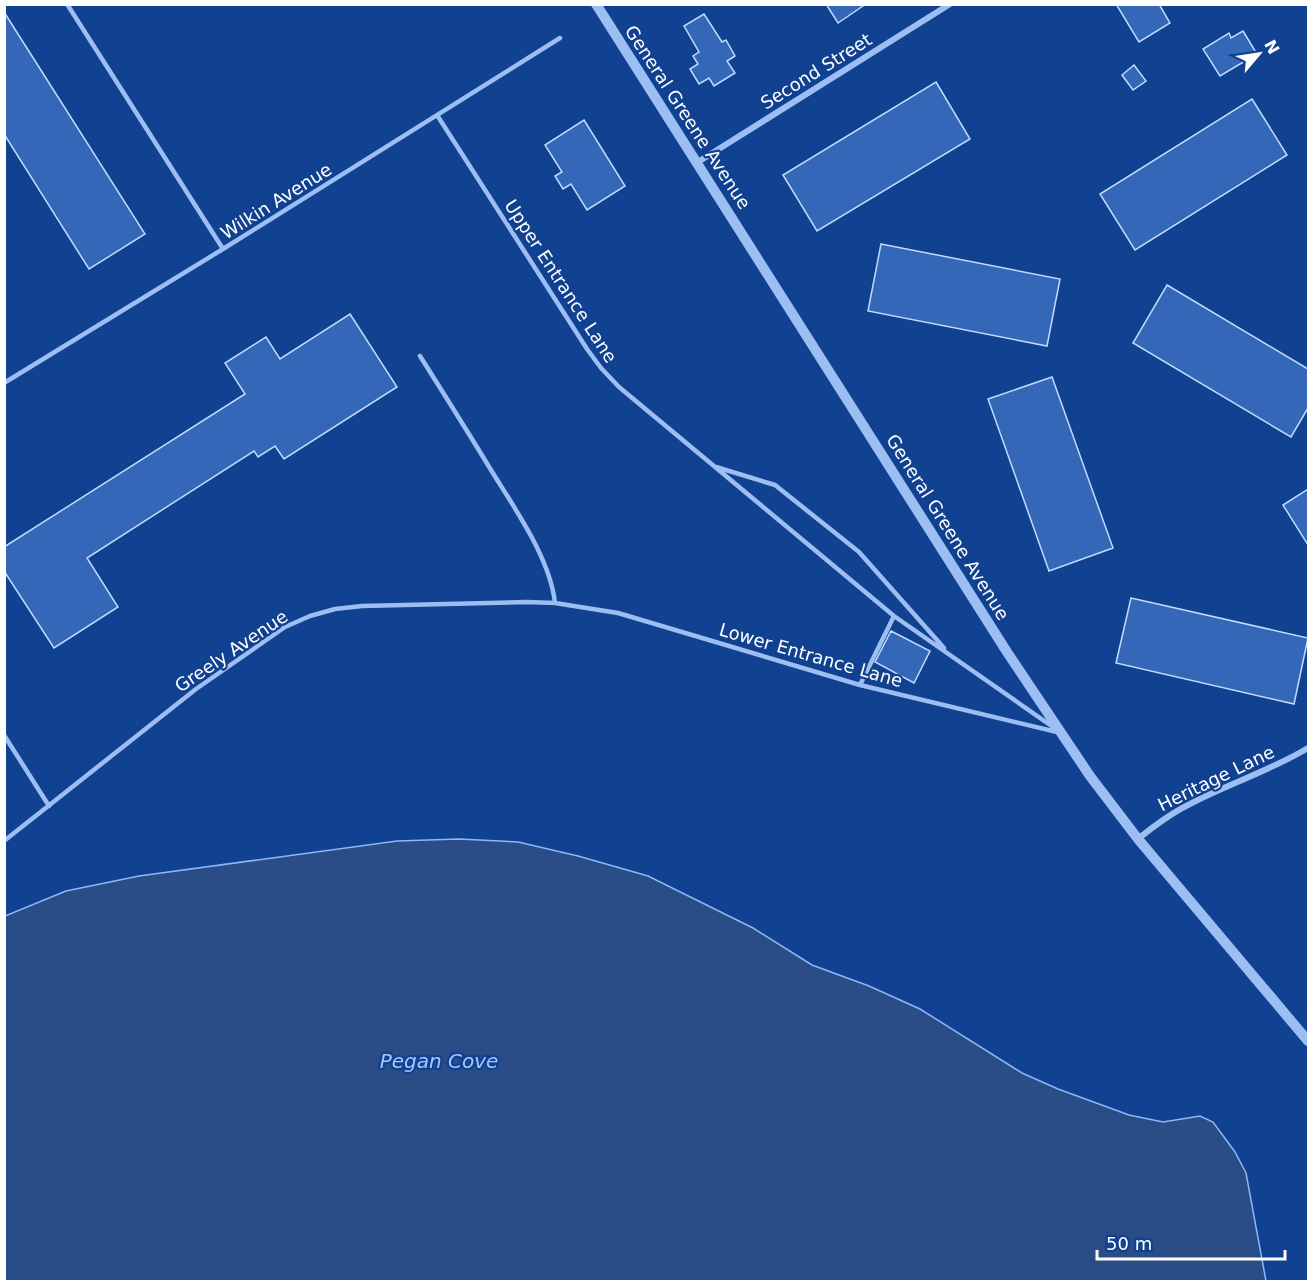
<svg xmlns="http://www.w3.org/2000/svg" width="1313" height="1286" font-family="'DejaVu Sans',sans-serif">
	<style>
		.water { fill: #2a4d88; stroke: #8db7f6; stroke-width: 1.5 }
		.building { fill: #3467b8; stroke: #c3dafd; stroke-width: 1.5 }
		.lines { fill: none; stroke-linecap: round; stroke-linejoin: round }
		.service { stroke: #9cbef3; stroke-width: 4.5 }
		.minor { stroke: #9cbef3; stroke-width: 6 }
		.tertiary { stroke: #9cbef3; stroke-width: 10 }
		.labels { text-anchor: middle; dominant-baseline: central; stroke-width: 4.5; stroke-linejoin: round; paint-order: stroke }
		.street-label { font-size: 18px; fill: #fff; stroke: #114191 }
		.water-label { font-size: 20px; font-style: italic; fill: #a8c8fa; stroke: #114191 }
	</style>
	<rect width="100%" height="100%" fill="#114191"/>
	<path class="water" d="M459 839 518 842 578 856 648 876 753 928 812 965 869 986 920 1009 1022 1073 1058 1089 1129 1115 1163 1122 1200 1116 1213 1122 1235 1152 1246 1173 1266 1281H5V916L66 891 139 876 397 841Z"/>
	<path class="building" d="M826 4H861L863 6 838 23Z
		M1116 4H1159L1170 23 1139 42Z
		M4 12 145 234 89 269 4 134Z
		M704 14 722 42 726 40 735 56 727 61 735 73 714 86 709 78 699 84 690 69 698 64 693 56 699 52 684 26Z
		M1243 31 1257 54 1220 76 1203 49 1229 33 1231 38Z
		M1134 65 1146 81 1133 90 1122 75Z
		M936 82 970 139 817 231 783 175Z
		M1252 99 1287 155 1135 250 1100 194Z
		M584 120 625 186 587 210 571 184 563 189 555 176 562 172 545 145Z
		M881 244 1060 279 1047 346 868 311Z
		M1167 285 1308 369V408L1291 437 1133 343Z
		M350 314 397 387 284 459 275 446 258 457 254 451 87 558 118 607 54 648 4 571V547L245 394 225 363 266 337 280 359Z
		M1052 377 1113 548 1049 571 988 399Z
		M1308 489V545L1283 505Z
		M1131 598 1308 638 1294 704 1116 663Z
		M891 631 930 651 914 683 875 662Z"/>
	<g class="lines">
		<path class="service" d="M67 4 223 249
			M437 115 587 349 601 368 619 387 894 616 1053 727
			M420 356C444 394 468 432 491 470 515 509 550 558 555 603
			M4 383 223 249 560 38
			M716 467 775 485 859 552 944 648
			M860 685 894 616
			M4 735 49 806
			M4 841 196 689 285 627 310 616 335 609 362 606 526 602 555 603 618 613 860 685 1057 732"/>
		<path class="minor" d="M698 162 950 4
			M1138 839C1154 826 1170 814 1188 805 1227 784 1270 771 1308 748"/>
		<path class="tertiary" d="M596 4 1007 652 1090 776 1138 839 1308 1041"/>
	</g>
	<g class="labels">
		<g class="street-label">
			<text transform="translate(816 71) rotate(-32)">Second Street</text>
			<text transform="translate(688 117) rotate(57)">General Greene Avenue</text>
			<text transform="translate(276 201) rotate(-32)">Wilkin Avenue</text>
			<text transform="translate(561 281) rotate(57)">Upper Entrance Lane</text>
			<text transform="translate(948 527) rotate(58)">General Greene Avenue</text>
			<text transform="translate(231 651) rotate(-34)">Greely Avenue</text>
			<text transform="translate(811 655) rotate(16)">Lower Entrance Lane</text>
			<text transform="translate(1216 778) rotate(-26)">Heritage Lane</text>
		</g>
		<g class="water-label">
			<text x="439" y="1061">Pegan Cove</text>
		</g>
	</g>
	<rect width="1313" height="1286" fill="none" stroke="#ffffff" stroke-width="12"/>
	<g transform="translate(1259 54) rotate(61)" stroke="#114191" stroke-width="4.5" paint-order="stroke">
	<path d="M0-4.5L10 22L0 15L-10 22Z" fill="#ffffff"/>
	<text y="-9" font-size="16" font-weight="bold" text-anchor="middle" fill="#ffffff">N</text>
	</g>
	<path d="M1097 1250v9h188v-9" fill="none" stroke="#ffffff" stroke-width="3"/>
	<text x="1106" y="1250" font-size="18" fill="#ffffff" stroke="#114191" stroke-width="4.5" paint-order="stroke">50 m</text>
</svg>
